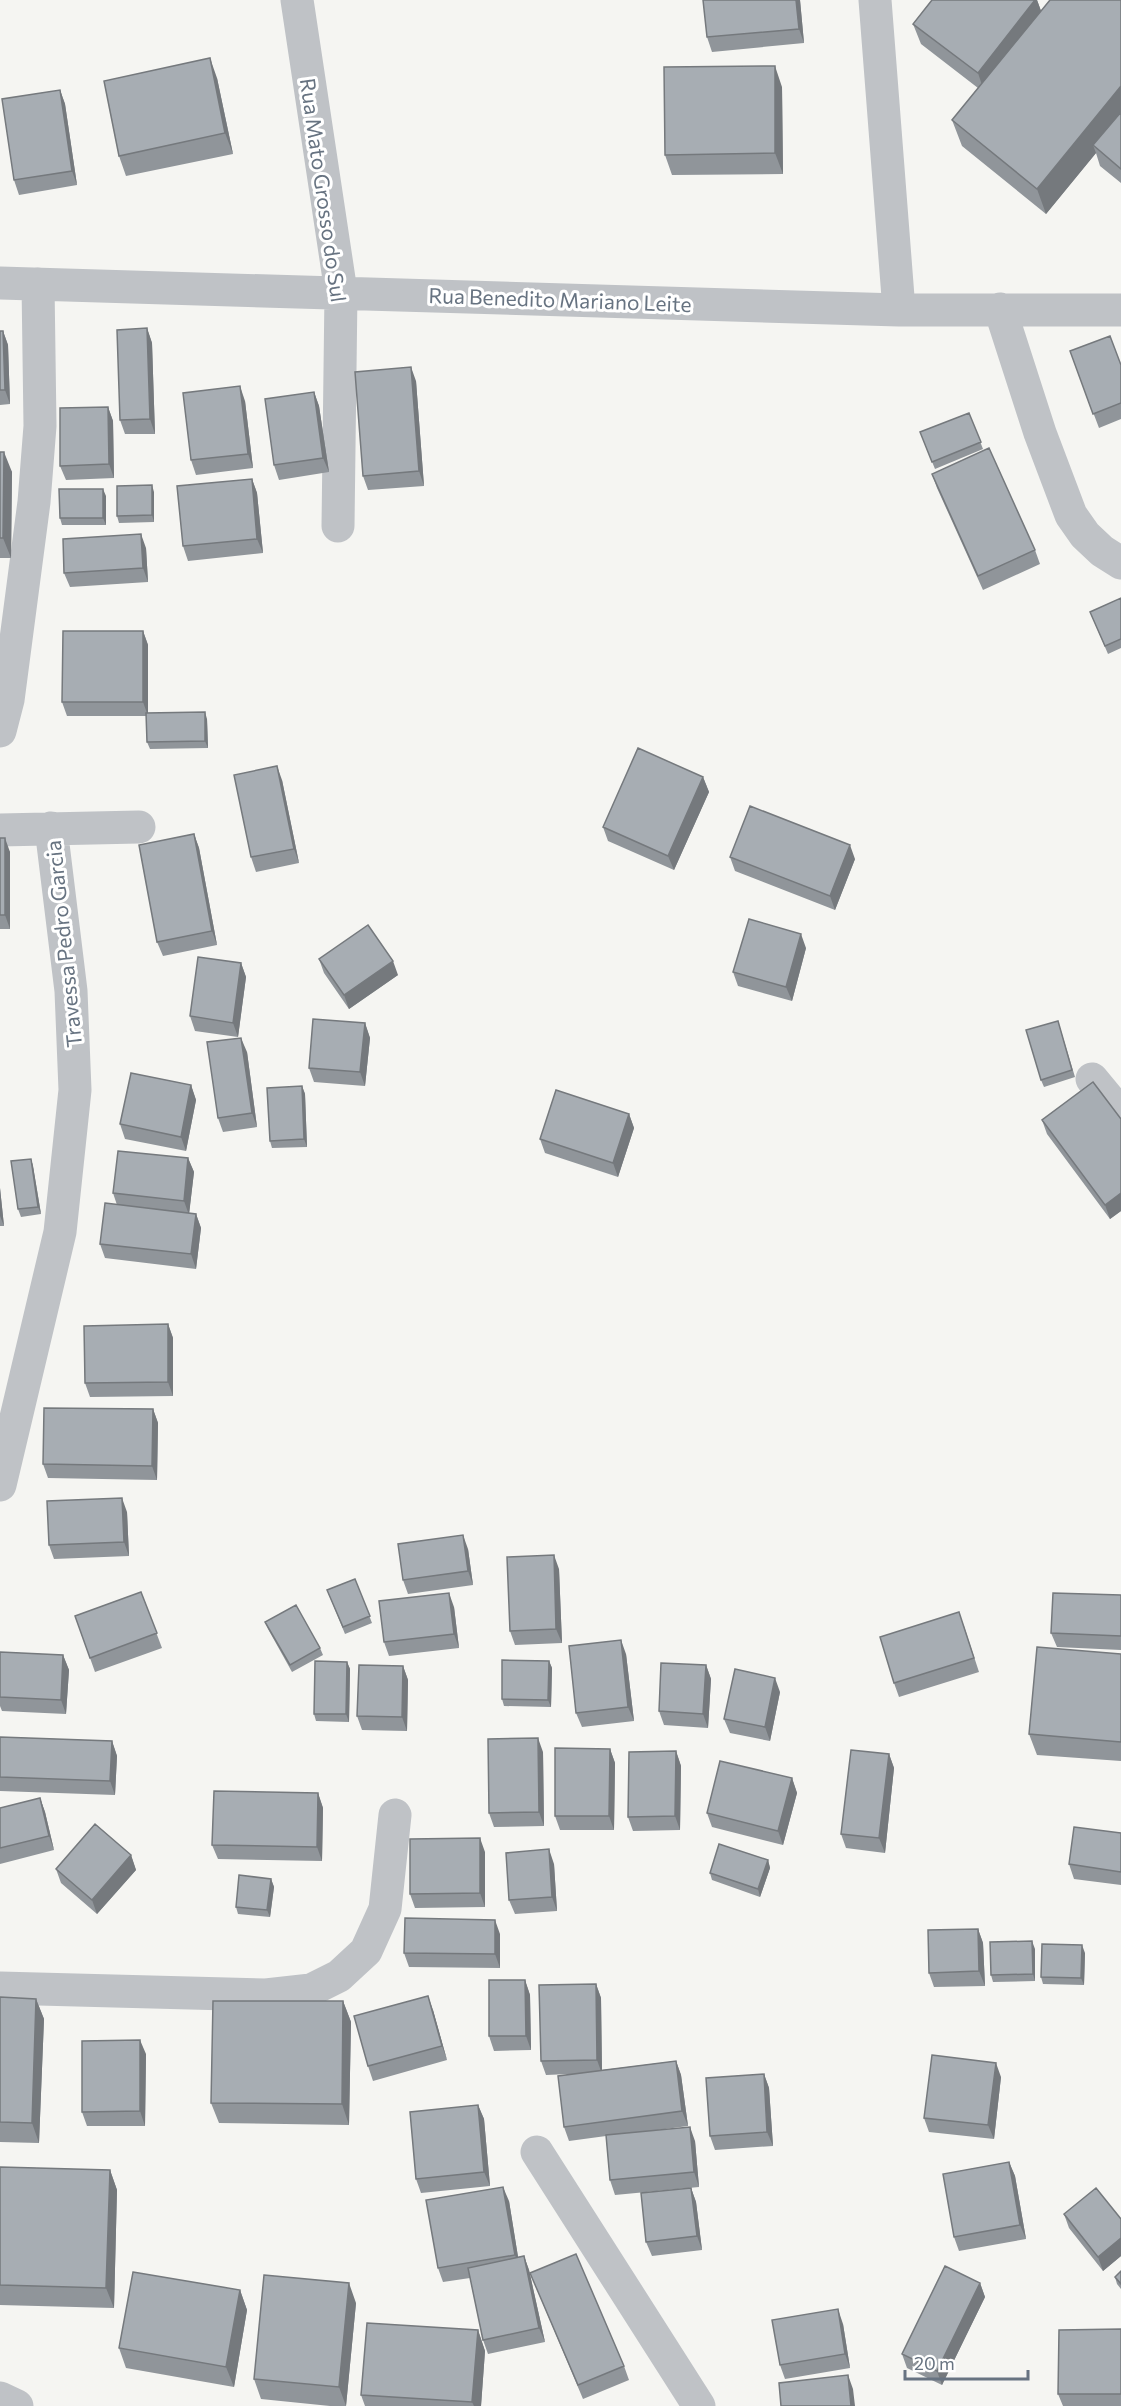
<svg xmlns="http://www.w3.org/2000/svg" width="1121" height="2406" font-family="Commissioner,sans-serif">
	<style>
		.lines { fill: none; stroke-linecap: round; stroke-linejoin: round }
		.minor { stroke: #bfc2c6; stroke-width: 33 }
		.wall { fill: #90959a }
		.shaded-wall { fill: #75797d }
		.building { fill: #a7adb3; stroke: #75797d; stroke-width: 1.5 }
		.labels { text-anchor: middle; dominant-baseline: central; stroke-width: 6; stroke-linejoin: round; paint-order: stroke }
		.street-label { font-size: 21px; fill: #677381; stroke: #fff }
	</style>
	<rect width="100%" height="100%" fill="#f5f5f2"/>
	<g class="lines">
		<path class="minor" d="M297 0 341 292 338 526
			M875 0 899 310
			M0 283 899 310H1121
			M1000 309 1040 433 1071 515 1085 535 1102 551 1121 563
			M0 731 8 700 34 502 40 426 38 284
			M0 830 139 827
			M1092 1079 1121 1114
			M0 1485 60 1232 75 1090 71 991 51 828
			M0 1988 266 1995 311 1990 339 1976 366 1951 385 1909 395 1815
			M537 2152 699 2406
			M0 2398 17 2406"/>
	</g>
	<path class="wall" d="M800 0 804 43 712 52 707 37Z
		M932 0H1037L1041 11 1121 0V183L1100 166 1096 153 1046 214 962 146 952 120 978 88 921 44 913 24Z
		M217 78 233 154 126 176 119 156Z
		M782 87 783 174 672 175 665 155Z
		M60 90 65 104 77 185 19 195 14 180Z
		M147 328 152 343 155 434H125L120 420Z
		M0 331H3L8 345 10 404 0 405Z
		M1070 351 1121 365V419L1099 428Z
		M416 381 424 486 368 490 363 476Z
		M314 392 319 406 329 472 279 480 274 465Z
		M245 401 253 468 196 475 191 460Z
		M108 407 113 421 114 478 66 480 60 466Z
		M969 413 983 449 935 469 920 432Z
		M0 452 12 472 11 558H0Z
		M932 474 1035 550 1040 564 983 590 937 488Z
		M252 479 257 493 263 553 188 561 183 546Z
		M154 492V522L119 523 117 516Z
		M106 496V525H62L60 518Z
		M146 548 148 582 70 587 64 573Z
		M1121 598V648L1108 654 1090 612Z
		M143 631 148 645V713L207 719 208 748 150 749 147 742 146 716H67L62 702Z
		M703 777 709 792 674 870 608 841 603 827Z
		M282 780 299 863 256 872 251 857Z
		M194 834 199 848 217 945 163 956 157 942Z
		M0 838 10 852V929H0Z
		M730 857 855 859 835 910 735 871Z
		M806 948 792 1001 738 986 733 972Z
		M319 959 398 975 349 1009 324 973Z
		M241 963 246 977 238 1037 195 1031 190 1016Z
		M1058 1021 1075 1077 1044 1087 1041 1080Z
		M365 1023 370 1038 365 1086 314 1082 309 1068Z
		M247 1052 257 1127 223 1132 218 1118Z
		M191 1085 196 1100 186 1151 125 1139 120 1124Z
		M302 1086 305 1094 307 1147 272 1148 270 1141Z
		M629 1114 634 1128 618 1177 545 1153 540 1139Z
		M1121 1119V1211L1110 1219 1047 1134 1042 1120Z
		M188 1158 194 1172 189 1213 196 1214 201 1228 196 1269 105 1258 100 1244 117 1205 113 1193Z
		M31 1159 33 1166 41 1214 21 1217 18 1209Z
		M0 1188 4 1226H0Z
		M168 1324 173 1338V1396L90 1397 85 1383Z
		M153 1409 158 1423 157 1480 48 1478 43 1464Z
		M127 1512 129 1556 54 1559 49 1545Z
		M468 1549 473 1585 408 1594 403 1580Z
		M559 1569 562 1643 515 1645 510 1631Z
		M355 1579 372 1623 345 1634 327 1590Z
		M141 1592 162 1648 95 1672 75 1616Z
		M1121 1595V1650L1057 1647 1051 1633Z
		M454 1607 459 1648 389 1656 384 1642Z
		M265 1622 320 1648 323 1655 292 1672 268 1629Z
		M964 1626 979 1672 899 1697 894 1683Z
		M0 1652 63 1655 69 1670 66 1714 2 1711 0 1706Z
		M626 1654 634 1721 582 1727 576 1713Z
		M1121 1654V1761L1037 1755 1029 1734Z
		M549 1661 552 1668 551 1707 504 1706 502 1699Z
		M347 1662 350 1669 349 1722 316 1721 314 1714Z
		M706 1665 711 1679 708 1728 664 1725 659 1711Z
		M403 1666 408 1680 407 1731 362 1730 357 1716Z
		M780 1692 770 1741 730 1733 724 1719Z
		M0 1737 112 1741 117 1756 115 1795 0 1791Z
		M610 1749 615 1763 614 1830H560L555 1816Z
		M676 1751 681 1766 680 1830 633 1831 628 1817Z
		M543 1752 544 1826 494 1827 489 1813Z
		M889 1754 894 1768 885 1853 846 1848 841 1834Z
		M792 1778 797 1793 783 1845 712 1827 707 1813Z
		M318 1793 323 1808 322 1861 218 1859 212 1845Z
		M40 1798 45 1812 54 1850 0 1864V1808Z
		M1121 1833V1885L1074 1879 1069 1864Z
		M485 1852V1907L415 1908 410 1894Z
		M131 1855 136 1870 97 1914 61 1883 56 1869Z
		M768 1860 770 1868 760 1897 712 1880 710 1873Z
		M554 1864 557 1911 515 1914 509 1900Z
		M271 1879 274 1887 270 1917 238 1914 236 1907Z
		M978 1929 983 1943 985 1986 934 1987 929 1973Z
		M500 1934V1968L409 1967 404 1953Z
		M1035 1949V1981L993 1982 991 1975Z
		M1085 1953 1084 1985 1043 1984 1041 1977Z
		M525 1980 530 1995 531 2050 494 2051 489 2036Z
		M596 1984 601 1998 602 2070 676 2061 681 2075 688 2126 650 2131 695 2141 699 2187 615 2195 610 2180 606 2136 569 2141 564 2127 569 2074 546 2075 541 2061Z
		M0 1997 36 1999 44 2019 39 2143 0 2142Z
		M343 2001 351 2022 349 2125 219 2123 211 2103Z
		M433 2010 447 2060 373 2081 368 2066Z
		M146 2054 145 2126H87L82 2112Z
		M764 2074 769 2088 773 2146 715 2150 710 2136Z
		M1001 2077 994 2139 929 2132 924 2118Z
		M478 2105 484 2119 490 2186 421 2193 416 2179Z
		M1009 2162 1015 2176 1026 2239 959 2251 954 2237Z
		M0 2167 110 2170 117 2190 114 2308 0 2305Z
		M691 2188 696 2202 702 2250 652 2256 646 2242Z
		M509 2201 518 2257 524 2256 529 2270 545 2342 488 2354 483 2340 470 2278 443 2282 438 2268Z
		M1064 2214 1121 2219V2256L1103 2271 1069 2228Z
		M1121 2271V2289L1117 2284 1115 2277Z
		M530 2273 624 2366 629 2380 583 2399Z
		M980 2283 985 2297 942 2385 907 2368 902 2354Z
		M240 2290 247 2310 234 2387 126 2368 119 2348Z
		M356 2303 346 2406H330L261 2399 254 2379Z
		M843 2324 850 2368 785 2379 780 2365Z
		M1121 2329V2406H1063L1058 2394Z
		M478 2330 485 2351 481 2406H365L361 2395Z"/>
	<path class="shaded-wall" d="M796 0H800L804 43 799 29Z
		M1035 0H1037L1044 19 985 94 978 73Z
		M210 58 217 78 233 154 225 133Z
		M775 66 782 87 783 174 775 153Z
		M1121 86V122L1093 145 1096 153 1046 214 1037 189Z
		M60 90 65 104 77 185 72 171Z
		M147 328 152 343 155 434 150 419Z
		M3 331 8 345 10 404 5 390Z
		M411 367 416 381 424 486 419 471Z
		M240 386 245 401 253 468 248 454Z
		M314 392 319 406 329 472 323 458Z
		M108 407 113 421 114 478 109 464Z
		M4 452 12 472 11 558 3 538Z
		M252 479 257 493 263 553 257 539Z
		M152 485 154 492V522L152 515Z
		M103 489 106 496V525L103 518Z
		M141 534 146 548 148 582 143 568Z
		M143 631 148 645V716L143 702Z
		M205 712 207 719 208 748 205 741Z
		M277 766 282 780 299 863 294 849Z
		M703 777 709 792 674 870 668 856Z
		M194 834 199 848 217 945 212 931Z
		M5 838 10 852V929L5 915Z
		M850 845 855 859 835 910 830 896Z
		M801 934 806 948 792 1001 786 987Z
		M393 961 398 975 349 1009 344 995Z
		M241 963 246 977 238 1037 233 1023Z
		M365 1023 370 1038 365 1086 360 1072Z
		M241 1038 247 1052 257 1127 252 1113Z
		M191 1085 196 1100 186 1151 181 1137Z
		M302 1086 305 1094 307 1147 304 1139Z
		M629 1114 634 1128 618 1177 613 1163Z
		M188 1158 194 1172 189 1215 184 1201Z
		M31 1159 33 1166 41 1214 38 1207Z
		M0 1188 4 1226 0 1216Z
		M1121 1193V1211L1110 1219 1105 1205Z
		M196 1214 201 1228 196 1269 191 1254Z
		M168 1324 173 1338V1396L168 1382Z
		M153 1409 158 1423 157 1480 152 1466Z
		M122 1498 127 1512 129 1556 124 1542Z
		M463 1535 468 1549 473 1585 468 1571Z
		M554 1555 559 1569 562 1643 556 1629Z
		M449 1593 454 1607 459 1648 454 1634Z
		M621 1640 626 1654 634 1721 628 1707Z
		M63 1655 69 1670 66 1714 61 1700Z
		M549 1661 552 1668 551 1707 548 1700Z
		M347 1662 350 1669 349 1722 346 1714Z
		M706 1665 711 1679 708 1728 703 1714Z
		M403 1666 408 1680 407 1731 402 1717Z
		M775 1678 780 1692 770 1741 765 1727Z
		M538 1738 543 1752 544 1826 539 1812Z
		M112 1741 117 1756 115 1795 110 1781Z
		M610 1749 615 1763 614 1830 609 1816Z
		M676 1751 681 1766 680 1830 675 1816Z
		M889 1754 894 1768 885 1853 879 1838Z
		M792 1778 797 1793 783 1845 778 1831Z
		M318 1793 323 1808 322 1861 317 1847Z
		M40 1798 45 1812 54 1850 49 1836Z
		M480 1838 485 1852V1907L480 1893Z
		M549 1849 554 1864 557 1911 552 1897Z
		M131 1855 136 1870 97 1914 92 1900Z
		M768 1860 770 1868 760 1897 758 1889Z
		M271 1879 274 1887 270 1917 267 1910Z
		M495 1920 500 1934V1968L495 1954Z
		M978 1929 983 1943 985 1986 979 1971Z
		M1032 1941 1035 1949V1981L1033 1974Z
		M1082 1945 1085 1953 1084 1985 1081 1978Z
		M525 1980 530 1995 531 2050 526 2036Z
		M596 1984 601 1998 602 2074 597 2060Z
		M428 1996 433 2010 447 2060 442 2046Z
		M36 1999 44 2019 39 2143 32 2123Z
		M343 2001 351 2022 349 2125 342 2104Z
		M140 2040 146 2054 145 2126 140 2111Z
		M676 2061 681 2075 688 2126 682 2111Z
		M996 2063 1001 2077 994 2139 988 2125Z
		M764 2074 769 2088 773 2146 767 2132Z
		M478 2105 484 2119 490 2186 484 2172Z
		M690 2127 695 2141 699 2187 694 2172Z
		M1009 2162 1015 2176 1026 2239 1020 2225Z
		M110 2170 117 2190 114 2308 106 2288Z
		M503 2187 509 2201 520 2269 515 2255Z
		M691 2188 696 2202 702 2250 697 2236Z
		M1121 2238V2256L1103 2271 1098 2257Z
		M524 2256 529 2270 545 2342 539 2328Z
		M349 2283 356 2303 346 2406 339 2387Z
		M980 2283 985 2297 942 2385 937 2371Z
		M240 2290 247 2310 234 2387 226 2367Z
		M838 2309 843 2324 850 2368 845 2354Z
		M478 2330 485 2351 481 2406H474L472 2402Z
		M848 2375 853 2389 855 2406H851Z"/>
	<path class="building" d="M703 0H796L799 29 707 37Z
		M932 0H1035L978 73 913 24Z
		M1050 0H1121V86L1037 189 952 120Z
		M210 58 225 133 119 156 104 81Z
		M775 66V153L665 155 664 67Z
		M60 90 72 171 14 180 2 99Z
		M1121 112V169L1093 145Z
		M147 328 150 419 120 420 117 330Z
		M0 331H3L5 390H0Z
		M1110 336 1121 365V403L1093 414 1070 351Z
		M411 367 419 471 363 476 355 372Z
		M240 386 248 454 191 460 183 393Z
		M314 392 323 458 274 465 265 399Z
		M108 407 109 464 60 466V408Z
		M969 413 981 442 932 462 920 432Z
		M989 448 1035 550 978 576 932 474Z
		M0 452H4L3 538H0Z
		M252 479 257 539 183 546 177 486Z
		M152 485V515L117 516V486Z
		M59 489H103V518H60Z
		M141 534 143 568 64 573 63 539Z
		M1121 598V639L1105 646 1090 612Z
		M63 631H143V702H62Z
		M205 712V741L147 742 146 713Z
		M638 748 703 777 668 856 603 827Z
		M277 766 294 849 251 857 234 775Z
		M750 806 850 845 830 896 730 857Z
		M194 834 212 931 157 942 139 845Z
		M0 838H5V915H0Z
		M749 919 801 934 786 987 733 972Z
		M368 925 393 961 344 995 319 959Z
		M198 957 241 963 233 1023 190 1016Z
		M313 1019 365 1023 360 1072 309 1068Z
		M1058 1021 1072 1070 1041 1080 1026 1030Z
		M241 1038 252 1113 218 1118 207 1042Z
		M131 1073 191 1085 181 1137 120 1124Z
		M1093 1082 1121 1119V1193L1105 1205 1042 1120Z
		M302 1086 304 1139 270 1141 267 1088Z
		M556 1090 629 1114 613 1163 540 1139Z
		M118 1151 188 1158 184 1201 113 1193Z
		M31 1159 38 1207 18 1209 11 1161Z
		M105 1203 196 1214 191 1254 100 1244Z
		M168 1324V1382L85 1383 84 1326Z
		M44 1408 153 1409 152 1466 43 1464Z
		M122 1498 124 1542 49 1545 47 1501Z
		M463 1535 468 1571 403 1580 398 1544Z
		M554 1555 556 1629 510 1631 507 1557Z
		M355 1579 370 1616 343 1627 327 1590Z
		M141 1592 157 1633 90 1658 75 1616Z
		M449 1593 454 1634 384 1642 379 1601Z
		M1053 1593 1121 1595V1636L1051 1633Z
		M296 1605 320 1648 290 1665 265 1622Z
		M959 1612 974 1658 894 1683 880 1637Z
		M621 1640 628 1707 576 1713 569 1646Z
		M1037 1647 1121 1654V1742L1029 1734Z
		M0 1652 63 1655 61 1700 0 1697Z
		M502 1660 549 1661 548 1700 502 1699Z
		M315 1661 347 1662 346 1714H314Z
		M661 1663 706 1665 703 1714 659 1711Z
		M359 1665 403 1666 402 1717 357 1716Z
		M735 1669 775 1678 765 1727 724 1719Z
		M0 1737 112 1741 110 1781 0 1777Z
		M538 1738 539 1812 489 1813 488 1739Z
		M555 1748 610 1749 609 1816H555Z
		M851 1750 889 1754 879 1838 841 1834Z
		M676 1751 675 1816 628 1817 629 1752Z
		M720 1761 792 1778 778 1831 707 1813Z
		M214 1791 318 1793 317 1847 212 1845Z
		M40 1798 49 1836 0 1848V1808Z
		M95 1824 131 1855 92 1900 56 1869Z
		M1074 1827 1121 1833V1872L1069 1864Z
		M480 1838V1893L410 1894V1839Z
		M719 1844 768 1860 758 1889 710 1873Z
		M549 1849 552 1897 509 1900 506 1853Z
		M239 1875 271 1879 267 1910 236 1907Z
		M405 1918 495 1920V1954L404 1953Z
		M978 1929 979 1971 929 1973 928 1930Z
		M1032 1941 1033 1974 991 1975 990 1942Z
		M1042 1944 1082 1945 1081 1978 1041 1977Z
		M489 1980H525L526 2036H489Z
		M596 1984 597 2060 541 2061 539 1985Z
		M428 1996 442 2046 368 2066 354 2016Z
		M0 1997 36 1999 32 2123 0 2122Z
		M213 2001H343L342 2104 211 2103Z
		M140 2040V2111L82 2112V2041Z
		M932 2055 996 2063 988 2125 924 2118Z
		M676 2061 682 2111 564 2127 558 2076Z
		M764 2074 767 2132 710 2136 706 2078Z
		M478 2105 484 2172 416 2179 410 2112Z
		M690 2127 694 2172 610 2180 606 2135Z
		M1009 2162 1020 2225 954 2237 943 2174Z
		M0 2167 110 2170 106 2288 0 2285Z
		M503 2187 515 2255 438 2268 426 2200Z
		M691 2188 697 2236 646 2242 641 2193Z
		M1096 2188 1121 2219V2238L1098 2257 1064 2214Z
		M576 2254 624 2366 578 2385 530 2273Z
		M524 2256 539 2328 483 2340 468 2268Z
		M945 2266 980 2283 937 2371 902 2354Z
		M1121 2271V2284L1115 2277Z
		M133 2272 240 2290 226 2367 119 2348Z
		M264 2275 349 2283 339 2387 254 2379Z
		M838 2309 845 2354 780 2365 772 2320Z
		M367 2323 478 2330 472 2402 361 2395Z
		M1121 2329V2394H1058L1059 2330Z
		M848 2375 851 2406H781L779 2383Z"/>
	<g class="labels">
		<g class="street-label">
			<text transform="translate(324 190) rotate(82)">Rua Mato Grosso do Sul</text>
			<text transform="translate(560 299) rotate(2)">Rua Benedito Mariano Leite</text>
			<text transform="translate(63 944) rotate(-96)">Travessa Pedro Garcia</text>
		</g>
	</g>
	<path d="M905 2370v9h123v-9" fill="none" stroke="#677381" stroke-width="3"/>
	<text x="914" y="2370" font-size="18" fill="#677381" stroke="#ffffff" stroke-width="4.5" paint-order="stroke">20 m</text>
</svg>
